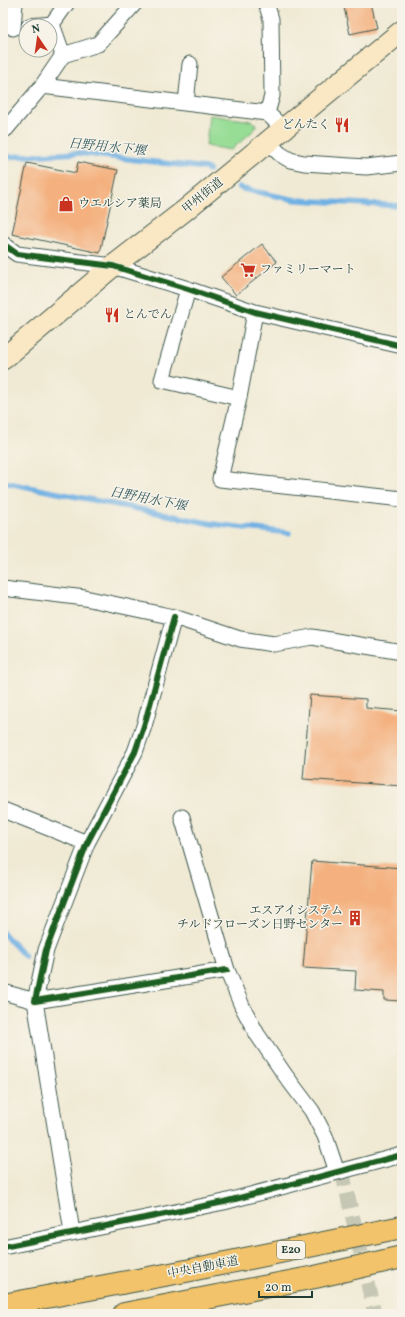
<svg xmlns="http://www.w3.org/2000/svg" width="405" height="1317" font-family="Vollkorn,'Noto Serif JP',serif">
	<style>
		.green { fill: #97dd96; stroke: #5b8d65 }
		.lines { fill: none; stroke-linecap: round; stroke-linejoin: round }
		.stream { stroke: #6fb0e3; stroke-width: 5.5 }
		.building { fill: #f4b17f }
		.street-tunnel { stroke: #c6c7b4; stroke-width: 15; stroke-dasharray: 15 8; stroke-linecap: butt }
		.street-casing { stroke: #3e574c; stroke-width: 17 }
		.secondary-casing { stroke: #3e574c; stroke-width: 23 }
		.highway-casing { stroke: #3e574c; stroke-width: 24 }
		.street { stroke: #fff; stroke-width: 15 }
		.secondary { stroke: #fae7c3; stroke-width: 21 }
		.highway { stroke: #f2c36a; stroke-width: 22 }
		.cycleway-casing { stroke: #f7f3e8; stroke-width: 8 }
		.cycleway { stroke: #1b5e20; stroke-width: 6 }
		.labels { text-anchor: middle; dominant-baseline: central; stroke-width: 3; stroke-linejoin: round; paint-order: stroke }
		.shield { fill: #f7f3e8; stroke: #60746a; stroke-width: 1 }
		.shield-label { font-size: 11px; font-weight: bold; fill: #1f3d34 }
		.poi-label { font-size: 12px; fill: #1f3d34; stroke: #f7f3e8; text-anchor: start }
		.street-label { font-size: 12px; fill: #1f3d34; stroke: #f7f3e8 }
		.water-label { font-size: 13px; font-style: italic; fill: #335a60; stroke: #f7f3e8 }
	</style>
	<rect width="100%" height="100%" fill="#f7f3e8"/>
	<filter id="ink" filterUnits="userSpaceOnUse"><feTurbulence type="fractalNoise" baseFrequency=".025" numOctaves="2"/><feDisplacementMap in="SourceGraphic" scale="8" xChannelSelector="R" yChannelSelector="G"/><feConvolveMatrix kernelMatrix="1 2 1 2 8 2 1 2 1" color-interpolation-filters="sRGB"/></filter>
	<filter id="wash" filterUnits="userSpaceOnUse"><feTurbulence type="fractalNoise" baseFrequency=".012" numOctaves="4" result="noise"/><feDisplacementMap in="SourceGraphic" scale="16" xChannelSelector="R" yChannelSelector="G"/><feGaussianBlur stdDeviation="0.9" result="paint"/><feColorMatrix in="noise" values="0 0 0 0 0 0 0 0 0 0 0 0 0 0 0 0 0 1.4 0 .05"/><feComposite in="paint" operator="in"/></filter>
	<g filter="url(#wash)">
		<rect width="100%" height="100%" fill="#f0ead4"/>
		<path class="green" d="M209 115 253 121 257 125 254 130 231 150 206 146Z"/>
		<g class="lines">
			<path class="stream" d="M3 157 78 153 205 168 209 170
				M239 187 243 189 296 200 402 206
				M3 482 213 524 289 533
				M3 933 25 956"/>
		</g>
		<g id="blocks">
			<path class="building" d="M343 3H371L377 28 350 34Z
				M78 162 118 170 100 253 12 234 27 163 76 173Z
				M262 244 277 262 236 295 221 277Z
				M310 695 366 699V708L402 711V786L303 779Z
				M312 861 402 868V1001L384 1000V992L355 990 356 971 303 968Z"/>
		</g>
	</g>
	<g filter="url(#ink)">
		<use href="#blocks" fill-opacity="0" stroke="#3e574c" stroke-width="1"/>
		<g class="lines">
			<path class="street-tunnel" d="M342 1171 375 1314"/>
			<g class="street-casing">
				<path id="street" d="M266 3 271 19 272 96 267 113 284 129
					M52 24 67 3
					M29 26 52 24 63 55
					M13 28 15 3
					M42 86 267 113
					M186 103 190 64
					M3 129H6L42 86 63 55 98 44 135 3
					M268 142 280 154 290 160 304 163 366 167 402 163
					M3 244 17 254 113 266 188 289 255 312 402 346
					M188 289 162 380 239 398
					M255 312 239 398 220 479 402 499
					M3 588 85 598 174 617 240 639 274 644 312 637 402 652
					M174 617 144 726 135 752 87 843 46 950 35 1001 227 970
					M3 810 87 843
					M182 817 227 970 242 1006 257 1034 285 1075 312 1111 325 1136 337 1172
					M3 992 35 1001 72 1232
					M3 1247 224 1202 402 1155"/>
			</g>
			<g class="secondary-casing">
				<path id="secondary" d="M3 359 113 266 184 211 402 31"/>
			</g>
			<g class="highway-casing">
				<path id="highway" d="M3 1305 181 1272 402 1227
					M124 1314 315 1277 402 1257"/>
			</g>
			<use href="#street" class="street"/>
			<use href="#secondary" class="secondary"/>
			<use href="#highway" class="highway"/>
			<g class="cycleway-casing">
				<path id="cycleway" d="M3 244 17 254 113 266 188 289 255 312 402 346
					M174 617 144 726 135 752 87 843 46 950 35 1001 227 970
					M3 1247 224 1202 402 1155"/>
			</g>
			<use href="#cycleway" class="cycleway"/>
		</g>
	</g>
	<defs>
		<g id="restaurant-bare" transform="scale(1.2)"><path d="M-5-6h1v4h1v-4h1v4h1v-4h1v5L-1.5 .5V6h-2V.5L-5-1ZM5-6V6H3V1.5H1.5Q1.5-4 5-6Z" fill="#c8321e" stroke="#f7f3e8" stroke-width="2.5" paint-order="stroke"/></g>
		<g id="shop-bare" transform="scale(1.2)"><path d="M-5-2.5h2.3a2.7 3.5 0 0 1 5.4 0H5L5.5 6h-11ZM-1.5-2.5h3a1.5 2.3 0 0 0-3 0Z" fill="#c8321e" stroke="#f7f3e8" stroke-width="2.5" paint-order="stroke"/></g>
		<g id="supermarket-bare" transform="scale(1.2)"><path d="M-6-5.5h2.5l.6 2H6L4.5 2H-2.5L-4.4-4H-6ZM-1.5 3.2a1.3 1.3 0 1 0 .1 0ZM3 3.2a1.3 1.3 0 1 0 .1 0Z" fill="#c8321e" stroke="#f7f3e8" stroke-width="2.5" paint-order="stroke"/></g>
		<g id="building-bare" transform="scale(1.2)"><path d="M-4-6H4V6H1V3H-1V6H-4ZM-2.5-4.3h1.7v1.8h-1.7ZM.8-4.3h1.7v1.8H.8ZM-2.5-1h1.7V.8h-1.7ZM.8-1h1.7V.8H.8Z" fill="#c8321e" stroke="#f7f3e8" stroke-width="2.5" paint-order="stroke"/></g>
	</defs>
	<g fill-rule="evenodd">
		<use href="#restaurant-bare" x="342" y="125"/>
		<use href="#shop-bare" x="66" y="204"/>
		<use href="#supermarket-bare" x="248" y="270"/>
		<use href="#restaurant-bare" x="112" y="315"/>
		<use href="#building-bare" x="355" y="918"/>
	</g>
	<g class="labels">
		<rect class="shield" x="277" y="1241" width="28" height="18" rx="3"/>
		<g class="shield-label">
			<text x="291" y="1250">E20</text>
		</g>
		<g class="poi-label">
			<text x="330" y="125" text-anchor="end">どんたく</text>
			<text x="78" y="204">ウエルシア薬局</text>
			<text x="260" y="270">ファミリーマート</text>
			<text x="124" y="315">とんでん</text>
			<text x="343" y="911" text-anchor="end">エスアイシステム<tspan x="343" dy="14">チルドフローズン日野センター</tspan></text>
		</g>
		<g class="street-label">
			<text transform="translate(203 196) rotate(-39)">甲州街道</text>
			<text transform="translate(203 1268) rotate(-11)">中央自動車道</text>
		</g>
		<g class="water-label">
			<text transform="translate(107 148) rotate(6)">日野用水下堰</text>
			<text transform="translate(148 500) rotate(11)">日野用水下堰</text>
		</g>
	</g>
	<rect width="405" height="1317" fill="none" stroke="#f7f3e8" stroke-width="16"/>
	<g transform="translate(38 38) rotate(347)"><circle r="19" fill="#f7f3e8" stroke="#a1aaa0"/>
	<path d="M0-3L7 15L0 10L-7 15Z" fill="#c8321e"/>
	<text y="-6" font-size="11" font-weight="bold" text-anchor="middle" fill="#1f3d34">N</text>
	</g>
	<path d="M259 1291v6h53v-6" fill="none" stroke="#1f3d34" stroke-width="2"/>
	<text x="265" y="1291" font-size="12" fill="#1f3d34" stroke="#f7f3e8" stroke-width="3" paint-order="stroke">20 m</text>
</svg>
